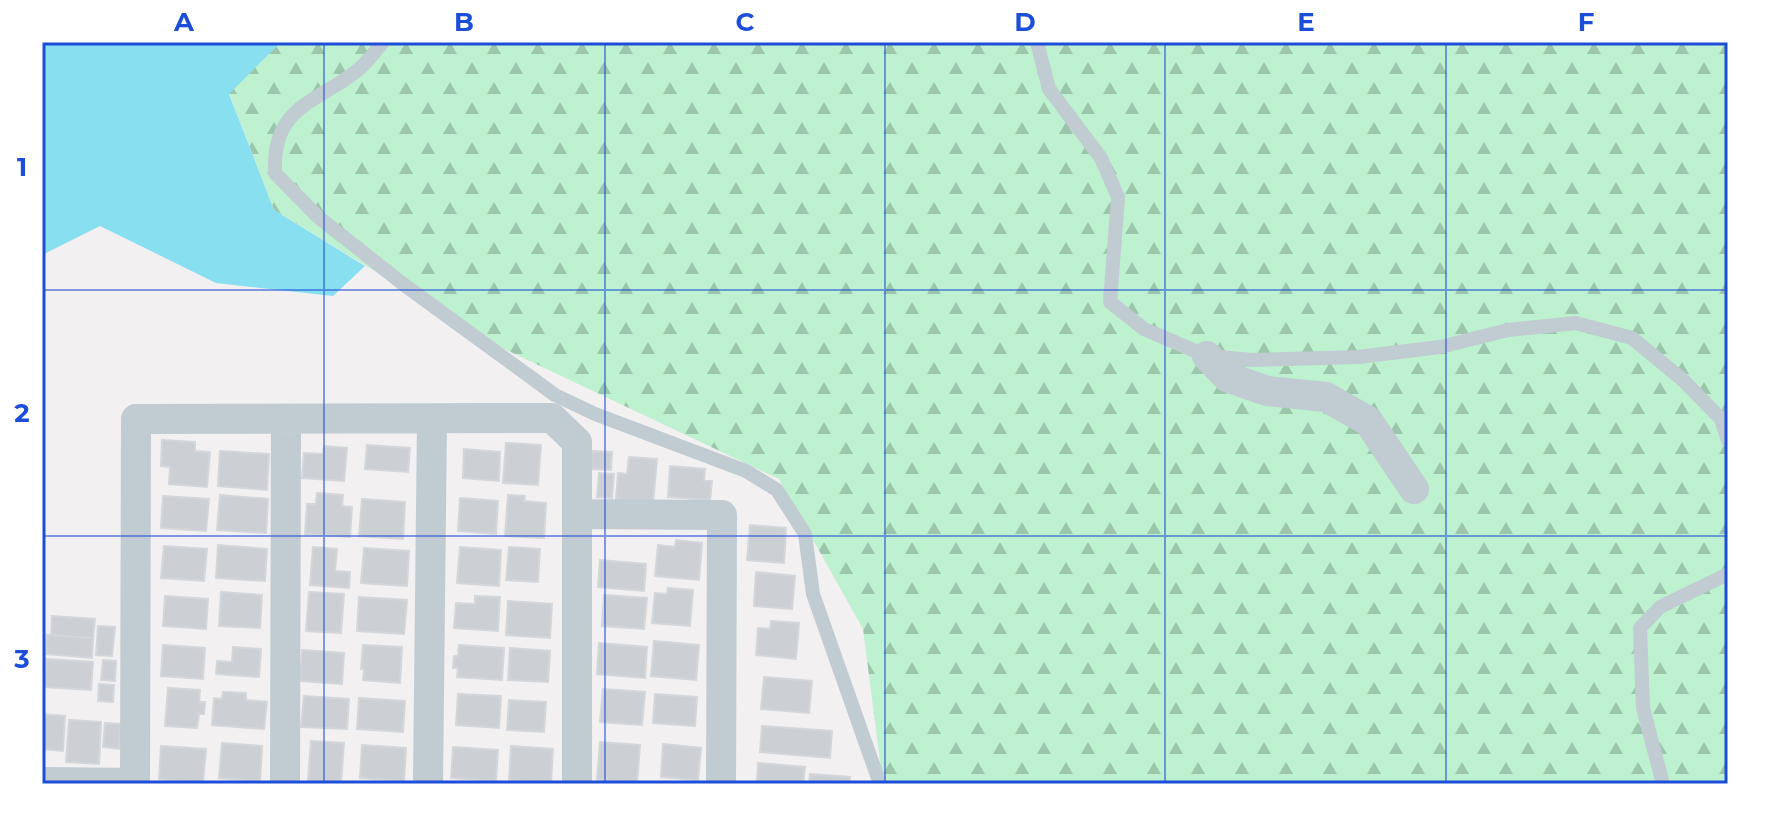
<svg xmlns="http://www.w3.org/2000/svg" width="1770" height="826" font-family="Montserrat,sans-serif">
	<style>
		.forest { fill: url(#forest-firs) }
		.water { fill: #88dff0 }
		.building { fill: #cccfd4; stroke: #d3d6db; stroke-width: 2 }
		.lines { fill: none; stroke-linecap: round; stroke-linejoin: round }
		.service { stroke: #c0cbd2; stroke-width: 14 }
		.minor { stroke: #c0cbd2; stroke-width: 30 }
		.grid { fill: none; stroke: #1d4ed8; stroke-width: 2; stroke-opacity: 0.55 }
		.neatline { fill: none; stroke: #1d4ed8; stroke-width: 3 }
		.grid-label { font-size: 26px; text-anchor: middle; font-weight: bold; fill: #1d4ed8 }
	</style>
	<defs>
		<pattern id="forest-firs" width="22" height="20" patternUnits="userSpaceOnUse" patternTransform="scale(2)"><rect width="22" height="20" fill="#bdf1cf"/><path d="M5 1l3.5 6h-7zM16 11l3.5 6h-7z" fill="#9bc6ab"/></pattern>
	</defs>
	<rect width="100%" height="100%" fill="#f2f0f0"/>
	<path class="forest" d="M281 42H1728V784H883L863 629 779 479 498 346 274 210 229 93Z"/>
	<path class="water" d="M42 42H281L229 94 274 210 365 266 333 296 216 283 100 226 42 255Z"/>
	<path class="building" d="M162 440 195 442V451L210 452 207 487 169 484 170 467 161 466Z
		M506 443 541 445 538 485 503 483Z
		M367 445 410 448 408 472 365 469Z
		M324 446 347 448 344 481 302 478 304 453 323 454Z
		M464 449 500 452 499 481 463 478Z
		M220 451 269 454 267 490 218 486Z
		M592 451 612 452 611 470 591 469Z
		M629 457 657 459 653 503 616 499 618 473 627 474Z
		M670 466 705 469 704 481H712L710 500 668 497Z
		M599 473 614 474 612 498 597 497Z
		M317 493 343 495 342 506 352 507 350 537 305 534 307 504H316Z
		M220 495 268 499 266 533 217 530Z
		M508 495 525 496 524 501 546 503 544 538 505 536Z
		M163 496 209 499 206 531 161 528Z
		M460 498 498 501 496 534 458 531Z
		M362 499 405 502 403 539 359 536Z
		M750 525 786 528 784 563 747 560Z
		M676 540 702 543 699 580 655 576 658 545 675 547Z
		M218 545 267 549 265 581 216 578Z
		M164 546 207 549 204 581 161 578Z
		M313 547 337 549 335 571 350 572 349 588 310 585Z
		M460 547 501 550 499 586 457 583Z
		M509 547 540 549 538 582 506 580Z
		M364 548 409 551 407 586 361 583Z
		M600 560 646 564 644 591 598 587Z
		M756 572 795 576 792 609 754 606Z
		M668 588 693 590 690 626 652 623 655 593 667 594Z
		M221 592 262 595 260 628 219 626Z
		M309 592 344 594 341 633 306 631Z
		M604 595 647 598 644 629 602 626Z
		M165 596 208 599 206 629 163 626Z
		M475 596 500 597 498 631 454 628 456 603 475 604Z
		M359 597 407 600 404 634 357 631Z
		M508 601 552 604 550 638 506 635Z
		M52 616 95 619 93 638 51 635Z
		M771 621 799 623 796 659 756 655 758 628 770 629Z
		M98 626 115 627 112 656 96 655Z
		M47 635 93 638 92 658 46 654Z
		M654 641 699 645 696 680 651 676Z
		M599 643 647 647 645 678 597 674Z
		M163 645 205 648 203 679 161 676Z
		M363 645 402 647 400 683 363 680 364 669H361Z
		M459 645 504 648 502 680 457 677 458 668H453L454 656H458Z
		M233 647 261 649 259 677 216 674 217 661 232 662Z
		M510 648 550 651 548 682 508 680Z
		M302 650 344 653 342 684 300 681Z
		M46 659 93 662 91 690 45 687Z
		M103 660 116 661 115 681 101 680Z
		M764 677 812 681 809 713 761 709Z
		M99 684 114 685 113 702 98 701Z
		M168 688 200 690 199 702H205L204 714H199L197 728 165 726Z
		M603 689 645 692 642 725 600 722Z
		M223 692 246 693V700L267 702 264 729 212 725 214 698 222 699Z
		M458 694 501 696 499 728 456 725Z
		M655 694 697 697 695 726 653 723Z
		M304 696 349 699 347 729 301 727Z
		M359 698 405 701 403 732 357 729Z
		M509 700 546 702 544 732 507 730Z
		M42 714 65 716 63 751 42 749Z
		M69 720 101 722 99 764 66 762Z
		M105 723 121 724 119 749 103 747Z
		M762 726 832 731 830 758 760 752Z
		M311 741 344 743 341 783 308 781Z
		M600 742 640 745 637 783 597 780Z
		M222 743 262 746 260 781 219 778Z
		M663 744 701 748 698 780 661 777Z
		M362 745 406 748 404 781 360 778Z
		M161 746 206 749 203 783 159 779Z
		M511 746 553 749 551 783 509 780Z
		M453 747 498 750 496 781 451 778Z
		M758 763 805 767 803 784H757Z
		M810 774 850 777 849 784H809Z"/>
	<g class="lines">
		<path class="service" d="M383 42C375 51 368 62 358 70 315 104 272 106 275 173L317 216 403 284 555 395 595 414 746 471 777 490 805 534 813 594 880 784
			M1037 42 1049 89 1101 158 1118 197 1110 302 1144 329 1207 356 1252 360 1358 357 1440 347 1508 330 1576 323 1632 338 1684 381 1721 419 1728 441
			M1663 784 1643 708 1640 628 1660 607 1728 574"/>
		<path class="minor" d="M1207 356 1227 377 1267 391 1326 397 1368 421 1414 489
			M577 514 722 515 721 784
			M42 782 135 783
			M135 784 136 419 552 418 577 442V784
			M285 784 286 419
			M428 784 432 419"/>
	</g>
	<path class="grid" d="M324 42V784M605 42V784M885 42V784M1165 42V784M1446 42V784M42 290H1728M42 536H1728"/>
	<rect width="1770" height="826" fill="none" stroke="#ffffff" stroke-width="88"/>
	<rect x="44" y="44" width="1682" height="738" class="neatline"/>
	<g class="grid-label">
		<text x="184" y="31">A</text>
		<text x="464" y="31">B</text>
		<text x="745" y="31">C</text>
		<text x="1025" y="31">D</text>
		<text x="1306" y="31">E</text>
		<text x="1586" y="31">F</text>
		<text x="22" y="176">1</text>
		<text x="22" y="422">2</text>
		<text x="22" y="668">3</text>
	</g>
</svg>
